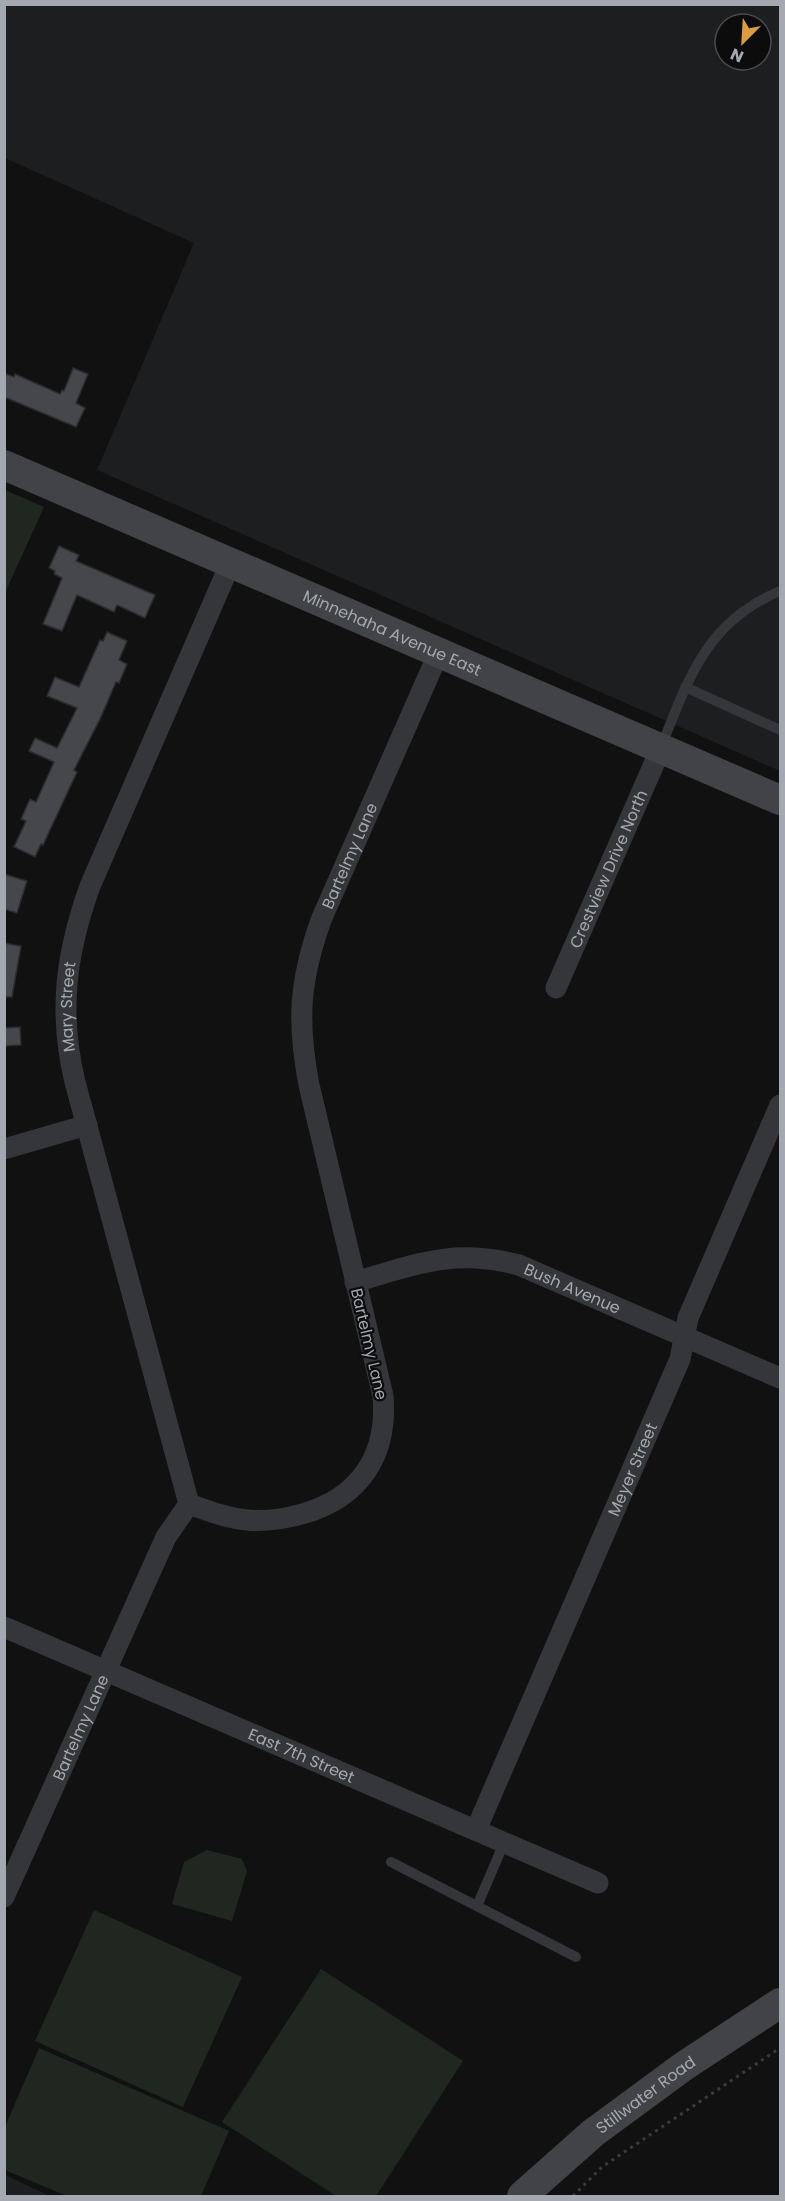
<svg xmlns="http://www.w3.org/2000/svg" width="785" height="2201" font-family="Poppins,sans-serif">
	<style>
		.built { fill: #1d1e1f; fill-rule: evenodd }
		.green { fill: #202721 }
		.building { fill: #45474a; stroke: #2b2c2e; stroke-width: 1.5 }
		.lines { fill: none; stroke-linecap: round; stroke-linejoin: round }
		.path { stroke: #393b3e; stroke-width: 3; stroke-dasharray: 3 4.5; stroke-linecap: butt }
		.lane { stroke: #353639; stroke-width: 10 }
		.street { stroke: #353639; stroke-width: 21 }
		.secondary { stroke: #414347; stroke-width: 30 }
		.labels { text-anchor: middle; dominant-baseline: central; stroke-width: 4.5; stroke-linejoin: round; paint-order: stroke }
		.street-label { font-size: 16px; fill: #a4a9b1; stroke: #0c0c0d }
	</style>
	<rect width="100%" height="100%" fill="#111112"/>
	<path class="built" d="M5 5H780V771L97 470 194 243 5 158ZM725 24H761V60H725Z
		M5 2175 50 2196H5Z"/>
	<path class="green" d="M5 490 44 507 5 593Z
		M207 1850 242 1859 247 1871 232 1921 172 1904 184 1862Z
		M94 1910 242 1977 183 2107 35 2041Z
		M321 1969 463 2061 376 2196H336L222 2122Z
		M39 2048 229 2131 201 2196H67L5 2170V2127Z"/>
	<path class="building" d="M73 368 88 374 76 403 85 408 76 427 4 397V373L14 377 15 374 60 394 62 390 64 391Z
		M59 546 79 555 76 561 155 595 145 618 117 605 114 612 77 595 62 631 43 624 62 578 54 574 55 571 49 568Z
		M107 632 127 641 119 660 127 664 119 683 116 682 101 717 74 770 77 772 43 845 41 844 35 857 14 847 26 821 21 819 30 799 36 802 54 762 29 751 35 738 57 748 77 708 47 696 55 677 79 687 100 640 103 641Z
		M4 874 27 881 17 913 4 909Z
		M4 943 21 946 12 997H4Z
		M20 1027 21 1045 4 1046V1028Z"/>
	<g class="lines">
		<path class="path" d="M573 2196 602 2167 780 2048"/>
		<path class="lane" d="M685 687 780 730
			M661 747C689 678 706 622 780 591
			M391 1862 576 1957
			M477 1906 504 1843"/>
		<g class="street">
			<path id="s1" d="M556 988 661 748"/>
			<path d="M4 1149 87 1125"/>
			<path id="s2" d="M355 1282C417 1264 454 1248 519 1265L780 1378"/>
			<path id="s3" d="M189 1504C209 1511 227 1518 247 1520 266 1522 284 1519 302 1514 360 1498 388 1455 383 1396L309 1085C297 1022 299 982 321 920L439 652"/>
			<path id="s4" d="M189 1504 75 1082C58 1012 66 953 90 886L231 562"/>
			<path id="s5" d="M4 1627 598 1883"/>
			<path id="s6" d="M476 1830 680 1359 688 1318 780 1105"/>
			<path id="s7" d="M4 1897 166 1537 189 1504"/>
		</g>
		<g class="secondary">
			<path id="s8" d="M4 465 780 800"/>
			<path id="s9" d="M522 2196 593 2133 684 2066 780 2003"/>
		</g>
	</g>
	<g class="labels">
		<g class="street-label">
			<text stroke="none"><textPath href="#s8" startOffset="423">Minnehaha Avenue East</textPath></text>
			<text stroke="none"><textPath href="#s3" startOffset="831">Bartelmy Lane</textPath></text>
			<text stroke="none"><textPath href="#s1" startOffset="130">Crestview Drive North</textPath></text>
			<text stroke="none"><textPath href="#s4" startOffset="513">Mary Street</textPath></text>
			<text stroke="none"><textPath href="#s2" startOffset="226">Bush Avenue</textPath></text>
			<text transform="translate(369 1344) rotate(77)">Bartelmy Lane</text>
			<text stroke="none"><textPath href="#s6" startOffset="393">Meyer Street</textPath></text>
			<text stroke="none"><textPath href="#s7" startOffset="186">Bartelmy Lane</textPath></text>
			<text stroke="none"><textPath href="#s5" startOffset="324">East 7th Street</textPath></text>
			<text stroke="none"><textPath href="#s9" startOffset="160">Stillwater Road</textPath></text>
		</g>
	</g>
	<rect width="785" height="2201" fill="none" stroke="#a4a9b1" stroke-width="12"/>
	<g transform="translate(743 42) rotate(204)"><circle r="28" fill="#0c0c0d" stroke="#494b4f" stroke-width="1.5"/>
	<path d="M0-4.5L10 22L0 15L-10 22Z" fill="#da9d41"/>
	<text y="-9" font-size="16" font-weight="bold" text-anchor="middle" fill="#a4a9b1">N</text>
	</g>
</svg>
